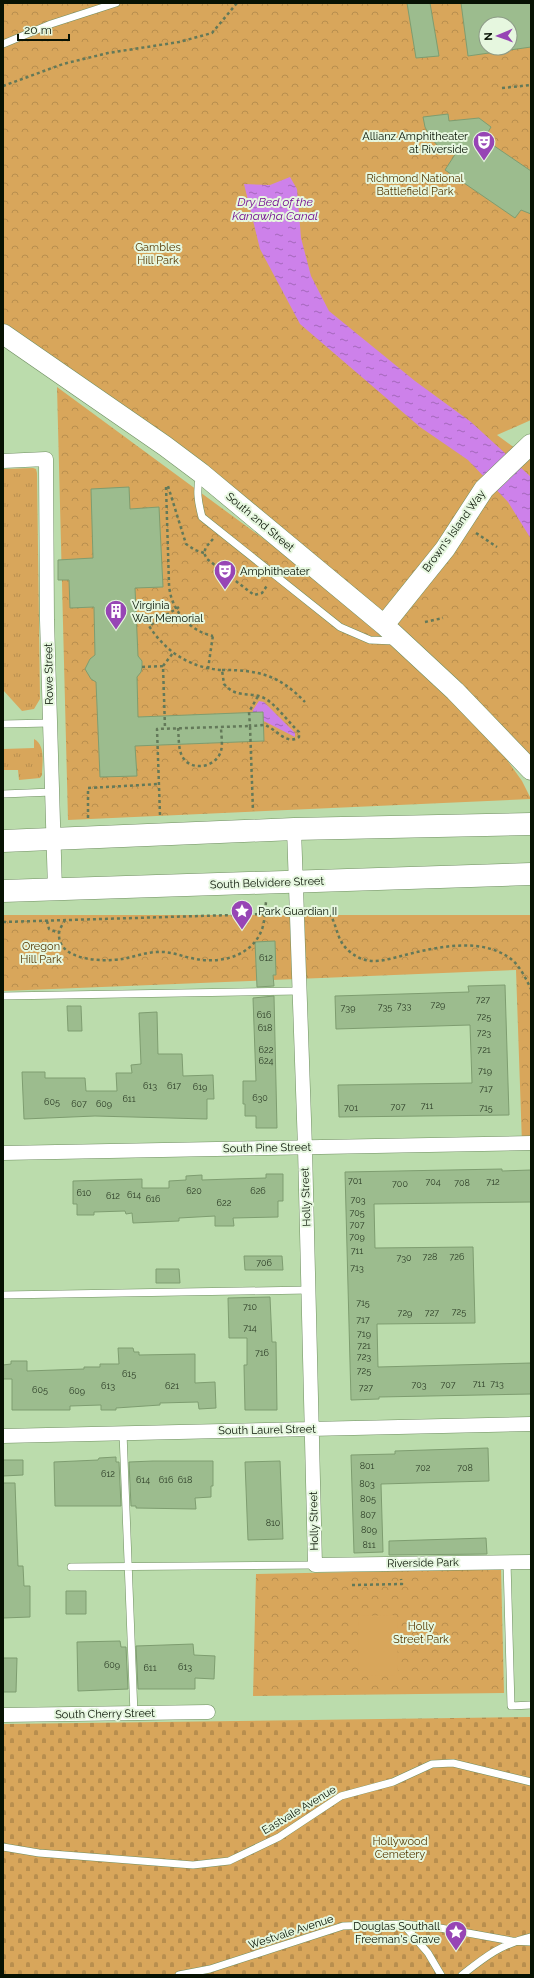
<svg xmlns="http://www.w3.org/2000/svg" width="534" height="1978" font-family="Raleway,sans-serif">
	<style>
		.grass { fill: url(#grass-tufts) }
		.cemetery { fill: url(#cemetery-stones) }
		.park { fill: url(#park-crowns); fill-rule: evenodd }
		.pitch { fill: #d8a65b }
		.water { fill: url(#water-ripples) }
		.building { fill: #9cbc8e; stroke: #7e9d70; fill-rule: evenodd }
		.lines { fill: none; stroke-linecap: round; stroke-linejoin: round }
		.lane-casing { stroke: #6f8e61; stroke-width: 8 }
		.street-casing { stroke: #6f8e61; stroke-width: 15 }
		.secondary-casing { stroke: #6f8e61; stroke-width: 21 }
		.primary-casing { stroke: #6f8e61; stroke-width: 23 }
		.path { stroke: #637959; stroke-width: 2.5; stroke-dasharray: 3 3; stroke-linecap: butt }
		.lane { stroke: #fff; stroke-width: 7 }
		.street { stroke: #fff; stroke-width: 14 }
		.secondary { stroke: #fff; stroke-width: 20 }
		.primary { stroke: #fff; stroke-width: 22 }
		.labels { text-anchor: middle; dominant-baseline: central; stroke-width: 4; stroke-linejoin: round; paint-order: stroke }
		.number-label { font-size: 9px; fill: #2c3c26 }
		.poi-label { font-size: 11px; fill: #071203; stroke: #e6f7df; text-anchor: start }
		.park-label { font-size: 11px; fill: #553700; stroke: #e6f7df }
		.street-label { font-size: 11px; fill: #071203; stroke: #e6f7df }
		.water-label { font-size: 12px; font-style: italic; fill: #740e93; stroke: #e6f7df }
	</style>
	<defs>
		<pattern id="grass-tufts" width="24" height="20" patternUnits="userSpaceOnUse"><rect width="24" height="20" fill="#d8a65b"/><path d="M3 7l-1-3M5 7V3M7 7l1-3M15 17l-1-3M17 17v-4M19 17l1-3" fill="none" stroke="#b88e4e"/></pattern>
		<pattern id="cemetery-stones" width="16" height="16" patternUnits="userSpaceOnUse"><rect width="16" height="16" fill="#d8a65b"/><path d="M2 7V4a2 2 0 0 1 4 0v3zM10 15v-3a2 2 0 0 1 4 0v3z" fill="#b88e4e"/></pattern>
		<pattern id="park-crowns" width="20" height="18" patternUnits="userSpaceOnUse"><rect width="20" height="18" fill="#d8a65b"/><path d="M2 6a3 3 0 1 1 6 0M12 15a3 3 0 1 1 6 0" fill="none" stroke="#b88e4e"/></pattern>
		<pattern id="water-ripples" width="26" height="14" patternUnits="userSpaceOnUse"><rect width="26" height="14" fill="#cd81ea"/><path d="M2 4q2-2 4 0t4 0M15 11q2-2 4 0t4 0" fill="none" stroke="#a468bb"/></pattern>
	</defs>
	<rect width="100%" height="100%" fill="#bbdcac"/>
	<path class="grass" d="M33 468 36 469 37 473 40 699 34 709 22 711 3 690V469Z
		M34 739C46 745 42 763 42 775L40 778 19 780 18 770H3V749L34 748Z"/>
	<path class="cemetery" d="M531 1717V1975H3V1724Z"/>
	<path class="park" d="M3 3H531V420L497 435 531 460V770L384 625 3 334ZM486 24H510V48H486Z
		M57 387 310 573 376 627 483 726 522 781 531 799 68 820Z
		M3 915H531V1143L522 1144 516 970 3 991Z
		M501 1569 504 1693 253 1696 256 1574Z"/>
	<path class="pitch" d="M397 1615 398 1675 359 1676 358 1616Z"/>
	<path class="water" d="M290 177 297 189 301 238 311 276 329 311 415 381 471 422 531 477V539L508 502 468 460 420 427 300 324 260 249 244 184 270 185Z
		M259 701 264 702 295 733V737L252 715 253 710Z"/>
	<path class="building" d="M407 3H430L439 56 416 58Z
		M461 3H531V47L468 56ZM486 24H510V48H486Z
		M448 114 449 121 479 118 491 127 484 139 531 171V214L521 210 515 218 445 170 456 153 439 147 430 137 425 127 423 117Z
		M129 487 130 509 159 507 163 587 135 588 138 656 142 661V667L141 672 137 677 138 717 263 712 264 741 135 746 137 776 100 777 96 682 91 679 85 669 90 659 95 655 94 607 70 608 69 580H58V560L93 558 91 489Z
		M275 941 276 975H273L274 986 257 987 255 942Z
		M505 985 509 1115 339 1117 338 1085 472 1083 470 1025 336 1029 335 996 469 992 468 986Z
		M274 996 277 1128H256V1116H245V1104H243V1081H256L253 998Z
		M67 1006H81L82 1031H68Z
		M157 1012 158 1054H182L183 1076 213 1075 214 1099H207V1119L95 1116 24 1119 22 1072H45V1078H85L86 1091H117L116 1073H132L131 1065 141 1064 139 1013Z
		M502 1169V1171L531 1170V1202L374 1204 375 1248 473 1247 475 1323 377 1324 378 1367 531 1363V1394L379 1397V1399L351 1400 345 1172Z
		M266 1174H283V1201H278V1217L233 1218 234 1226H215V1216L179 1218V1221L133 1223 132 1213 126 1214 125 1211 94 1212V1215H77V1204H73V1181L142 1179V1188H169V1181L186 1180V1176L202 1175V1180L232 1179 266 1178Z
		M244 1256H282L283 1270H245Z
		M156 1269H179L180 1283H156Z
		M270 1297 272 1342H276L277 1410H245L244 1365H247V1338H229L228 1298Z
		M118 1348H133L134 1352H139V1355L195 1354V1383L215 1382 216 1408 199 1409 198 1402 160 1403V1405L116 1408V1410H101V1405L70 1406V1410H12V1379H3V1365L11 1364V1361H27V1371L84 1369V1367H100V1364H119Z
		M488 1448 489 1481 381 1484 383 1552 354 1553 351 1455 395 1454V1451Z
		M116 1457V1462H119L121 1506H55L54 1462 98 1460 99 1458Z
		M3 1460H23V1475L3 1476Z
		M153 1461H213V1486H211V1497L195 1498 196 1509 136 1508V1506H131L129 1462Z
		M280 1461 283 1539 248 1540 245 1462Z
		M3 1483H15L18 1566H23L24 1586H30V1617L3 1618Z
		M486 1538 487 1554 389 1555V1541Z
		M66 1591H86V1614H66Z
		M120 1641 121 1647H126L128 1689 78 1691 77 1642Z
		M193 1644 194 1655 215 1656 214 1679 195 1678V1689H138L136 1646Z
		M3 1658H17L16 1692H3Z"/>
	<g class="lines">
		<g class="lane-casing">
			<path id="lane" d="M3 44 51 24 116 3
				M200 475C196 490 198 502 202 517L340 627 370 640 395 641
				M3 724 50 723
				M3 794 52 792
				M3 996 299 991
				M3 1295 309 1290
				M123 1433 134 1714
				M507 1562 511 1706 531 1705
				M71 1567 315 1565
				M3 1847 39 1853 193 1865 229 1861 279 1837 341 1796 393 1782 432 1764 453 1763 531 1782
				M403 1924 428 1953 441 1975
				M179 1975 210 1969 343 1926 403 1924 440 1928 512 1941 531 1942
				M462 1975C485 1957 501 1944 531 1937"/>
		</g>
		<g class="street-casing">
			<path id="street" d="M3 461 46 459 47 620 55 890
				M294 829 305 1148 315 1565 531 1562
				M3 1153 531 1143
				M3 1436 531 1424
				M3 1715 208 1712"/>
		</g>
		<g class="secondary-casing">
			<path id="secondary" d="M3 334 165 446 201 473 384 625 455 691 531 770
				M384 625 445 549 484 489 531 444"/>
		</g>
		<g class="primary-casing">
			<path id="primary" d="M3 841 294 829 531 824
				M3 891 531 874"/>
		</g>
		<path class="path" d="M3 86 63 64 108 53 179 42 212 33 237 3
			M502 88 531 85
			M476 533 497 547
			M213 539 206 547 204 553 207 559 254 595 262 593 268 584
			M204 553 195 550 186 544 168 486H166L169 584C170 609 189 631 213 636
			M179 607 149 626C166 652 190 668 222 670L224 684C237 699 249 691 264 698 276 704 289 723 299 732V737C286 746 276 728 264 725 260 725 255 726 250 726L249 712 258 696
			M425 622 443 618
			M163 666 173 653
			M142 667 163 666 165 728
			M208 669 213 635
			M222 670C259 670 279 675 305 702
			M178 728C179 736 178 748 182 756 190 772 216 768 221 751 223 744 221 734 221 727
			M160 815 157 729 250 726 253 811
			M88 818V788L159 784
			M323 912 331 916C338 929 337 941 349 951 369 969 390 958 413 953 442 946 484 938 511 959 520 966 526 979 531 989
			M65 920C63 924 59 929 59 934 58 961 103 962 122 959 134 957 146 952 158 952 171 951 183 957 196 959 223 964 255 955 263 926 265 918 265 910 266 902
			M47 921 49 929 59 933
			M3 922 265 914
			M352 1585 402 1584 401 1579"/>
		<use href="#lane" class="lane"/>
		<use href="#street" class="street"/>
		<use href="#secondary" class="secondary"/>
		<use href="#primary" class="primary"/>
	</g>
	<defs>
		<g id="theatre-pin" transform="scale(1.15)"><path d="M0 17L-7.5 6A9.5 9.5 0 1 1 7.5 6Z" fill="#9745b5" stroke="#e6f7df"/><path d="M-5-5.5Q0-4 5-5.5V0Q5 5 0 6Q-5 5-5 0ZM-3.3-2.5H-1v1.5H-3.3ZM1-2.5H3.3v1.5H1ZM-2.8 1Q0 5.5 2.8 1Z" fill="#fff"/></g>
		<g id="building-pin" transform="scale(1.15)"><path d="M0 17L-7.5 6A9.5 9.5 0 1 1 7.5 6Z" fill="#9745b5" stroke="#e6f7df"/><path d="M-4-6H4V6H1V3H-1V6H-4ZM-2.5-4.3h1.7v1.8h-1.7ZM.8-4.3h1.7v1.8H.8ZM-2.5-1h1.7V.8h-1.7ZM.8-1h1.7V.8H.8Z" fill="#fff"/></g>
		<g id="sight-pin" transform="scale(1.15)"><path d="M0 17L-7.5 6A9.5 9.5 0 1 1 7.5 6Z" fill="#9745b5" stroke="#e6f7df"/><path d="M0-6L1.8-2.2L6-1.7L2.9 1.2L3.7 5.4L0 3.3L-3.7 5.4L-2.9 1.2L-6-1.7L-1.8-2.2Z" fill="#fff"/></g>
	</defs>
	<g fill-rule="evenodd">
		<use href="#theatre-pin" x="484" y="142"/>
		<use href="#theatre-pin" x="225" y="571"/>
		<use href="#building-pin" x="116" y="611"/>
		<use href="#sight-pin" x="242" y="911"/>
		<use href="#sight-pin" x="456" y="1932"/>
	</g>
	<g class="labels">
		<g class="number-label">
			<text x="266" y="958">612</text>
			<text x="483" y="1000">727</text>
			<text x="438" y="1005">729</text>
			<text x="404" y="1006">733</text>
			<text x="385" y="1007">735</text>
			<text x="348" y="1008">739</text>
			<text x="264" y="1015">616</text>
			<text x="484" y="1017">725</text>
			<text x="265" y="1028">618</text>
			<text x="484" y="1033">723</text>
			<text x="266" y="1050">622</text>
			<text x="484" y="1050">721</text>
			<text x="266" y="1061">624</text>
			<text x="485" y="1071">719</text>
			<text x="150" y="1086">613</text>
			<text x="174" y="1086">617</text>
			<text x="200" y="1087">619</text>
			<text x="486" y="1089">717</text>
			<text x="260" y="1098">630</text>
			<text x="129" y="1099">611</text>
			<text x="52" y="1102">605</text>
			<text x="79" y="1104">607</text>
			<text x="104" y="1104">609</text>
			<text x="427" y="1106">711</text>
			<text x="398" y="1107">707</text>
			<text x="351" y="1108">701</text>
			<text x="486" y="1108">715</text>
			<text x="355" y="1181">701</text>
			<text x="433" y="1182">704</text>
			<text x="493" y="1182">712</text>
			<text x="462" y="1183">708</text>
			<text x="400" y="1184">700</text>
			<text x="194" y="1191">620</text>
			<text x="258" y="1191">626</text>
			<text x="84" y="1193">610</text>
			<text x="134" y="1195">614</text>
			<text x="113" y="1196">612</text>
			<text x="153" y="1199">616</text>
			<text x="358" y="1200">703</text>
			<text x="224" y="1203">622</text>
			<text x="357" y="1213">705</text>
			<text x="357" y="1225">707</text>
			<text x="357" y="1237">709</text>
			<text x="357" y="1251">711</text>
			<text x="430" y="1257">728</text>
			<text x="457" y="1257">726</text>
			<text x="404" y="1258">730</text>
			<text x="264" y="1263">706</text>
			<text x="357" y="1268">713</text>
			<text x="363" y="1303">715</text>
			<text x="250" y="1307">710</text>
			<text x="459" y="1312">725</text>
			<text x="405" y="1313">729</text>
			<text x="432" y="1313">727</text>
			<text x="363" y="1320">717</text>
			<text x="250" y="1328">714</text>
			<text x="364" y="1334">719</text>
			<text x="364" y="1346">721</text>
			<text x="262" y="1353">716</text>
			<text x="364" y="1357">723</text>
			<text x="364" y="1371">725</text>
			<text x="129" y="1374">615</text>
			<text x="479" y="1384">711</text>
			<text x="497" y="1384">713</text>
			<text x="419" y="1385">703</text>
			<text x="448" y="1385">707</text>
			<text x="108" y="1386">613</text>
			<text x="172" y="1386">621</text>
			<text x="366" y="1388">727</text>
			<text x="40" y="1390">605</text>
			<text x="77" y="1391">609</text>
			<text x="367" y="1466">801</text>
			<text x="423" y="1468">702</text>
			<text x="465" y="1468">708</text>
			<text x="108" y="1474">612</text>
			<text x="143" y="1480">614</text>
			<text x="166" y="1480">616</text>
			<text x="185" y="1480">618</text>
			<text x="367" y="1484">803</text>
			<text x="368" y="1499">805</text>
			<text x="368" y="1515">807</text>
			<text x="273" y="1523">810</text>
			<text x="369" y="1530">809</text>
			<text x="369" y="1545">811</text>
			<text x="112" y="1665">609</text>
			<text x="185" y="1667">613</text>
			<text x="150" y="1668">611</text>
		</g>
		<g class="poi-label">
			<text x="468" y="136" text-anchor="end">Allianz Amphitheater<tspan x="468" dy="13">at Riverside</tspan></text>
			<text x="240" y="571">Amphitheater</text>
			<text x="132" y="605">Virginia<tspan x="132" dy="13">War Memorial</tspan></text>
			<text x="258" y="911">Park Guardian II</text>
			<text x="440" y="1926" text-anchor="end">Douglas Southall<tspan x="440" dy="13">Freeman's Grave</tspan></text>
		</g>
		<g class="park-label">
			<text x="415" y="178">Richmond National<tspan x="415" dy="13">Battlefield Park</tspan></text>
			<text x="158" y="247">Gambles<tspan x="158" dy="13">Hill Park</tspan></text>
			<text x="41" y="946">Oregon<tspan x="41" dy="13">Hill Park</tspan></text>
			<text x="421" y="1626">Holly<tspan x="421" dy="13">Street Park</tspan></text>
			<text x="400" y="1841">Hollywood<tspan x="400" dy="13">Cemetery</tspan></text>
		</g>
		<g class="street-label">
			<text transform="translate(260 522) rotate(40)">South 2nd Street</text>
			<text transform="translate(454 531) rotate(-54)">Brown's Island Way</text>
			<text transform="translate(49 674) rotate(-91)">Rowe Street</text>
			<text transform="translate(267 883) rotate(-2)">South Belvidere Street</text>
			<text transform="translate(267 1148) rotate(-1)">South Pine Street</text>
			<text transform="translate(306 1197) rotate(-92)">Holly Street</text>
			<text transform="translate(267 1430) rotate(-1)">South Laurel Street</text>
			<text transform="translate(314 1521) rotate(-91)">Holly Street</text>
			<text transform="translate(423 1563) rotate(-1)">Riverside Park</text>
			<text transform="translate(105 1714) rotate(-1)">South Cherry Street</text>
			<text transform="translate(299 1810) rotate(-31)">Eastvale Avenue</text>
			<text transform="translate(291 1932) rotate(-18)">Westvale Avenue</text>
		</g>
		<g class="water-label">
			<text x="275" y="202">Dry Bed of the<tspan x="275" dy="14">Kanawha Canal</tspan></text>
		</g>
	</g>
	<rect width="534" height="1978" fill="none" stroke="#071203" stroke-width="8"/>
	<g transform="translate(498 36) rotate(268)"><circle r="19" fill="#e6f7df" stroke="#8d9b87"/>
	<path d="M0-3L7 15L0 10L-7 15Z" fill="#9745b5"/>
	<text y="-6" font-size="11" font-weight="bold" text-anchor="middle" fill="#071203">N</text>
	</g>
	<path d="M18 34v6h51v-6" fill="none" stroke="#071203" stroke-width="2"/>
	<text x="24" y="34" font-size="12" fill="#071203" stroke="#e6f7df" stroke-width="3" paint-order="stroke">20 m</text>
</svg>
